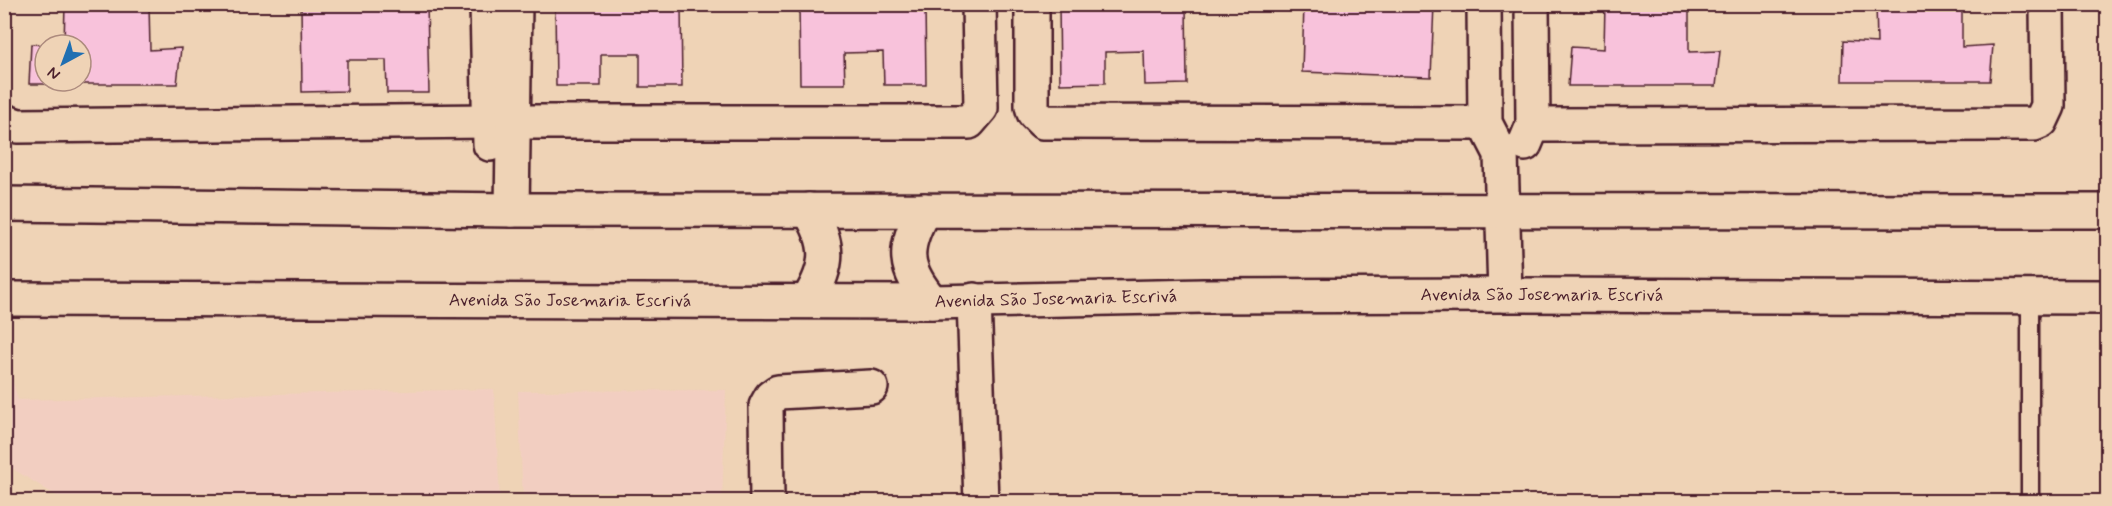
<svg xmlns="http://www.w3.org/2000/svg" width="2112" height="506" font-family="Mynerve,sans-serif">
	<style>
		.built { fill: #f2cec1 }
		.building { fill: #f8c2db; stroke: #4a1f2b; stroke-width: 1.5 }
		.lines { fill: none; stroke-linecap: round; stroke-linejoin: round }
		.lane-casing { stroke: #4a1f2b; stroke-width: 21 }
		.street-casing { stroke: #4a1f2b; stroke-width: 38 }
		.lane { stroke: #efd3b6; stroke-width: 16 }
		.street { stroke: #efd3b6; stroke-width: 33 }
		.labels { text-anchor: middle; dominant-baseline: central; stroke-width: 4.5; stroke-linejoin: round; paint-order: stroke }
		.street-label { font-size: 18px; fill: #4a1f2b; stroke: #efd3b6 }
	</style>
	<rect width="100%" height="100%" fill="#efd3b6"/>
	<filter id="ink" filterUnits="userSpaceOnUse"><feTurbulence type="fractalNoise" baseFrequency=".0167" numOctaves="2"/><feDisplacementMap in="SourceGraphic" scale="12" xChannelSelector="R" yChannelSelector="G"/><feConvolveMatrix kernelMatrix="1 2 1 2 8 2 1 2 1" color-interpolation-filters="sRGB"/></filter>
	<g filter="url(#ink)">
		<path class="built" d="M4 350 18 400 494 389 500 501H65L5 464Z
			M726 390 722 501H523L518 391Z"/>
		<path class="building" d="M65 4H149L150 50 181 48 177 84H29L31 44 48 45H45V81H81V45H64Z
			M301 4H427L429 93H387L386 60H347V91L302 92Z
			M555 4H681L682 87H640V54H601V86H556Z
			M799 4H925L926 85H884L883 52 844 53 845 84H800Z
			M1059 4H1186L1187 84 1145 85 1144 51 1105 52V83L1060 84Z
			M1304 4H1434L1431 77 1302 72Z
			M1605 4H1689V52L1720 51 1716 86H1568L1571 47 1604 49Z
			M1876 4H1962V47L1993 45 1990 81H1842L1843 41 1877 43Z"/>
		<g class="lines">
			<g class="lane-casing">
				<path id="lane" d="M2030 295V502"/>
			</g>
			<g class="street-casing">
				<g id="street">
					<path d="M487 4 490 144"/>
					<path d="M1032 4V106L1034 113 1043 122 1485 123"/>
					<path d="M1484 4 1485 123 1501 154 1505 295"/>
					<path d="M4 121 18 126 490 121"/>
					<path d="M512 122H969L981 108 979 4"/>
					<path d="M1533 125 2034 124 2041 121 2048 106 2047 4"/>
					<path d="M1525 144 1533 125 1532 4"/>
					<path d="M4 204 512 210 2108 211"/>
					<path d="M512 210 515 4"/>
					<path d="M809 210C830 244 830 265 809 299"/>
					<path d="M924 210C902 249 903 268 932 302"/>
					<path id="s1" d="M4 299 932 302 1203 296 1505 295 2108 297"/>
					<path d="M974 300 981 502"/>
					<path d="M767 502 766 406 771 397 778 392 871 387"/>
				</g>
			</g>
			<use href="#lane" class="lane"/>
			<use href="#street" class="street"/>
		</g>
	</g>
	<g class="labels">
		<g class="street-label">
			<text stroke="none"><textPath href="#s1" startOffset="1538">Avenida São Josemaria Escrivá</textPath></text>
			<text stroke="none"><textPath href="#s1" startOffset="566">Avenida São Josemaria Escrivá</textPath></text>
			<text stroke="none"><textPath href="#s1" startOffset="1052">Avenida São Josemaria Escrivá</textPath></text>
		</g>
	</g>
	<rect width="2112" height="506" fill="none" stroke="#efd3b6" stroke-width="24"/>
	<rect x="12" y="12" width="2088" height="482" fill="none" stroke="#4a1f2b" stroke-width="2" filter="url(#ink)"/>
	<g transform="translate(63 63) rotate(221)"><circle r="28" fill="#efd3b6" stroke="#ad8b7e" stroke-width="1.5"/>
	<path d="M0-4.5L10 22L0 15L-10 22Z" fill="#1f6fb2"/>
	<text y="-9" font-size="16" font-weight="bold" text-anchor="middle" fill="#4a1f2b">N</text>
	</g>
</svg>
